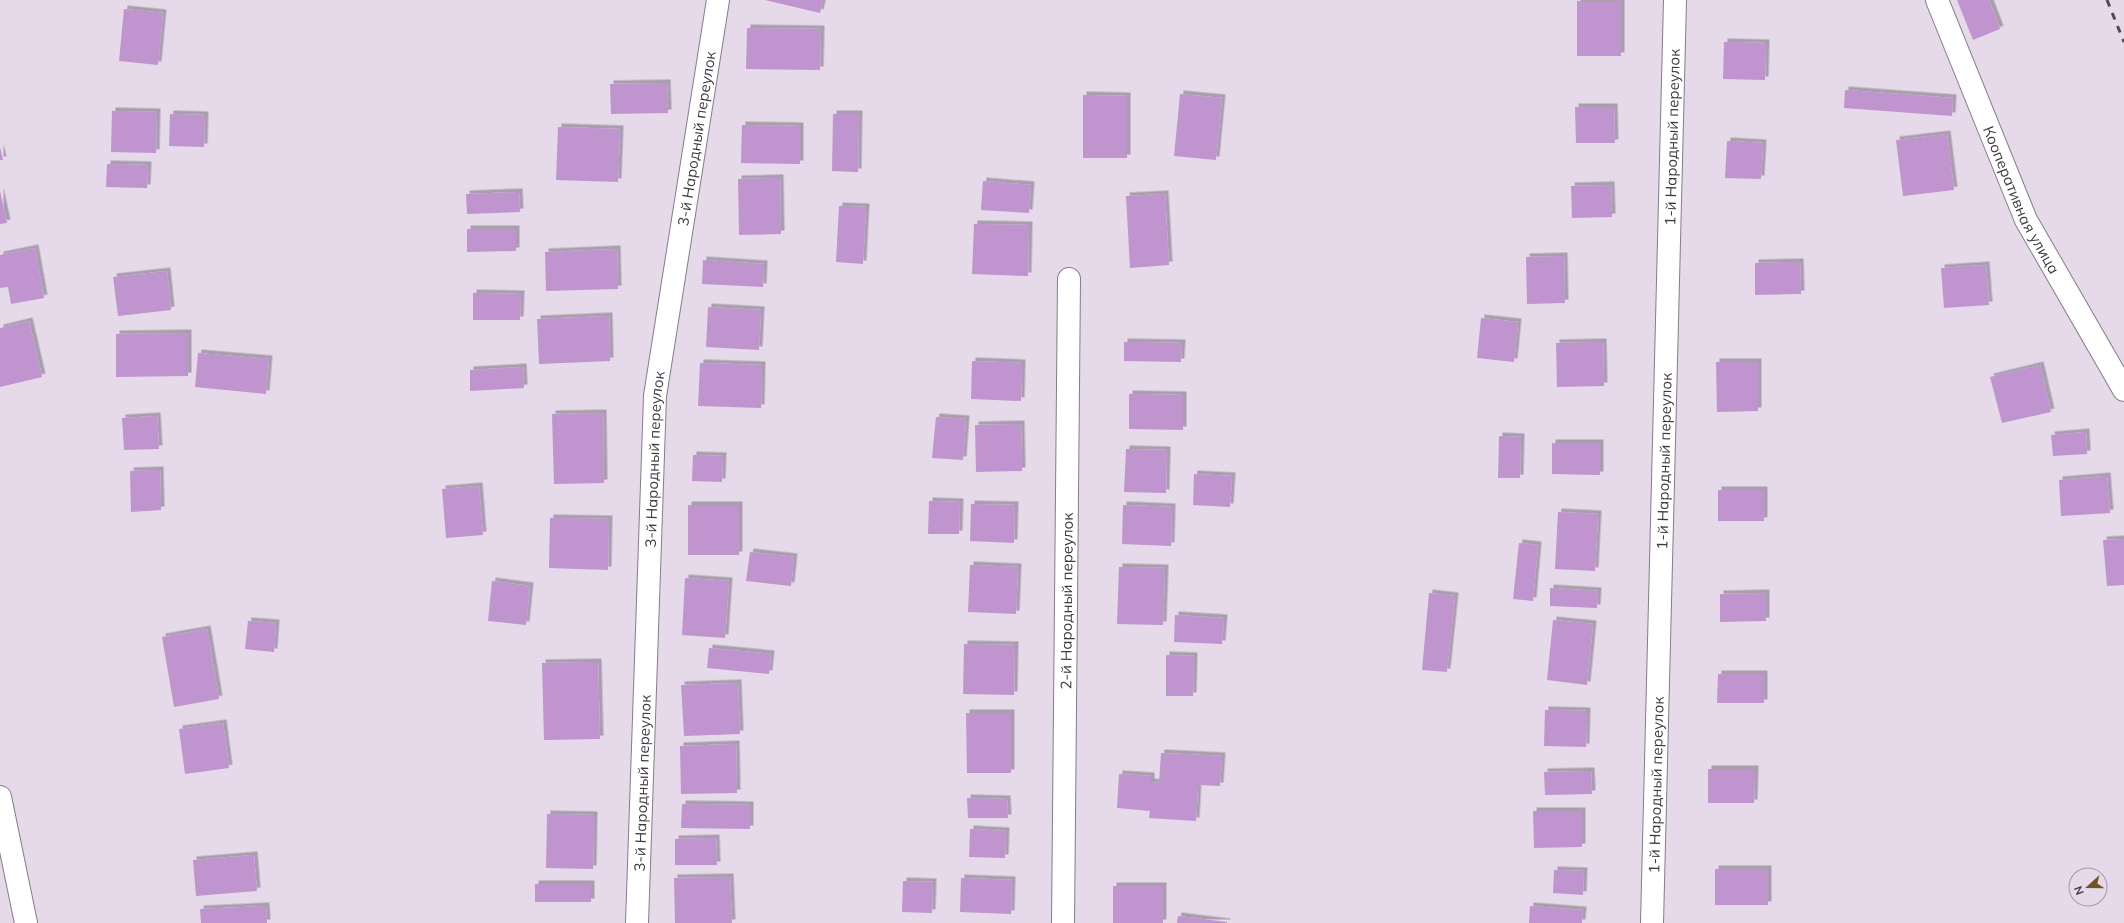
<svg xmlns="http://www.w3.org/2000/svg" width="2124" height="923" font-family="Mulish,sans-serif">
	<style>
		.building { fill: #c095cf; filter: url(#shadow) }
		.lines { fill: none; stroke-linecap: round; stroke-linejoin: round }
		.minor-casing { stroke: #877c8b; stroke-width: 24 }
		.tertiary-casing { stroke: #877c8b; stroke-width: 24 }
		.minor { stroke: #fff; stroke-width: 22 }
		.tertiary { stroke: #fff; stroke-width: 22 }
		.rail { stroke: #504b53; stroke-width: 3; stroke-dasharray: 7 7; stroke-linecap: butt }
		.labels { text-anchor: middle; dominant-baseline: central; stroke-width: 3.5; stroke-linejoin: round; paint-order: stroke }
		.street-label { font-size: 15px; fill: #3e3940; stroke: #e5d9ea }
	</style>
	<defs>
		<filter id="shadow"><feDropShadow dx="3.5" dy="-3.5" stdDeviation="0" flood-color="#0004"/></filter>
	</defs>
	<rect width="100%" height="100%" fill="#e5d9ea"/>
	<path class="building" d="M765 0H823L820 13Z
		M1957 0H1989L2000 29 1973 40Z
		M1577 1H1621V56H1577Z
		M124 9 163 13 158 65 119 61Z
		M747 28 821 29 820 70 746 69Z
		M1724 42 1766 43 1765 80 1723 79Z
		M667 83 668 113 611 114 610 84Z
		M1845 90 1953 98 1952 116 1844 108Z
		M1180 94 1222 98 1216 160 1174 156Z
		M1083 95 1127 96V158H1083Z
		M1575 107H1614L1615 143H1576Z
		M112 111 157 112 156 153 111 152Z
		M170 114 205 115 204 147 169 146Z
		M833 114H859L858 172 832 171Z
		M742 125 800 126V164L741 163Z
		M558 127 620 129 618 182 556 180Z
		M1947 134 1954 190 1903 196 1896 140Z
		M1727 141 1763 143 1761 179 1725 178Z
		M0 147 3 160H0Z
		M107 164 148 165 147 188 106 187Z
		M780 178 781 234 739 235 738 179Z
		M983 181 1031 185 1029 213 981 210Z
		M1611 185 1612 217 1572 218 1571 186Z
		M0 191 7 223 0 224Z
		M519 192 520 212 467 214 466 194Z
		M1165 194 1169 265 1130 268 1126 196Z
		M839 206 866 207 863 264 836 262Z
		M974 224 1029 225 1028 276 972 274Z
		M467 229H516V251L467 252Z
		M35 248 44 298 11 304 8 287 0 288V255Z
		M617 249 618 289 546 291 545 252Z
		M1564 256 1565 303 1527 304 1526 257Z
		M703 260 764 264 763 287 702 284Z
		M1800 262 1801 294 1755 295V263Z
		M1986 265 1989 305 1944 308 1941 268Z
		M167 271 171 310 118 316 113 277Z
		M473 293 521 294 520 320H473Z
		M708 307 761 310 759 350 706 347Z
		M609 316 610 361 539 364 537 319Z
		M1481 318 1518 322 1514 362 1477 358Z
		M29 321 42 377 0 387V328Z
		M188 333V376L116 377V334Z
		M1124 342 1182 343 1181 362 1124 361Z
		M1603 342 1604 386 1557 387 1556 343Z
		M198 353 269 359 266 394 195 387Z
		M972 361 1022 363 1021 401 971 399Z
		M1716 362H1758V411L1717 412Z
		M700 363 762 365 761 408 698 406Z
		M2040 365 2051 412 2002 423 1990 377Z
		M523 367 524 388 470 391V370Z
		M1129 394 1183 395V430L1129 429Z
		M603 413 604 483 554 484 552 414Z
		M157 416 159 449 124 450 122 418Z
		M936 417 966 419 963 460 932 458Z
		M1021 424 1022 471 976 472 975 425Z
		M2086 432 2087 454 2053 456 2051 435Z
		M1499 436 1521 437 1520 478H1498Z
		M1552 443H1600V475L1552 474Z
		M1126 449 1167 450 1166 493 1124 492Z
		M693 455 723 456 722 482 692 481Z
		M160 470 161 510 131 512 130 471Z
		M1194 474 1232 476 1230 507 1193 505Z
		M2107 476 2110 513 2061 516 2059 480Z
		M479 486 483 535 446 538 442 489Z
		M1718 490H1764V521H1718Z
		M929 501 960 502 959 534H928Z
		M971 504 1015 505 1014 543 970 541Z
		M688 505H739V555H688Z
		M1123 505 1172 507 1171 546 1122 544Z
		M1558 512 1598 514 1595 571 1555 569Z
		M550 518 609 519 608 570 549 568Z
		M2124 539V585L2107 586 2103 540Z
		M1519 543 1538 545 1533 601 1513 599Z
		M750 552 794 557 791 586 746 581Z
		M970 565 1018 567 1016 614 968 612Z
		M1119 567 1165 568 1163 625 1117 624Z
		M685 578 729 581 725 638 682 635Z
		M492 581 530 586 526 625 488 621Z
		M1550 588 1598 591 1597 608 1550 606Z
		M1429 593 1455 596 1447 672 1422 670Z
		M1766 593V621L1720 622V594Z
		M1175 615 1224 618 1222 644 1174 642Z
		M1553 620 1593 624 1587 685 1547 680Z
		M248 621 276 623 274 652 245 649Z
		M207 629 219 699 174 707 162 637Z
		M964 644 1015 645 1014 695 963 694Z
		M709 648 771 654 769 674 707 668Z
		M1166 655 1194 656 1193 696H1166Z
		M598 662 600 739 544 740 542 663Z
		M1718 674H1764V703H1717Z
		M738 683 740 734 684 736 681 685Z
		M1545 710 1587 711 1586 747 1544 746Z
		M966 713H1011V773H967Z
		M223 723 229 768 185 774 179 729Z
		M736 744 737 793 681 794 680 746Z
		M1161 753 1222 756 1220 786 1198 785 1196 821 1149 818 1150 811 1117 808 1119 774 1151 776V782L1159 783Z
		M1708 769H1755L1754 803H1708Z
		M1591 771 1592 794 1545 795 1544 772Z
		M967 798 1007 799 1008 818H968Z
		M682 804 750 805V829L681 828Z
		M1533 811H1582V847L1534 848Z
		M547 814 594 815 593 869 546 868Z
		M970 829 1006 831 1005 858 969 857Z
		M716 838 717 865H675V839Z
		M254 855 257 891 196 896 193 860Z
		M1715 869H1768V905H1715Z
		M1554 870 1584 871 1583 895 1553 893Z
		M730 877 732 923H675L674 878Z
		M961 878 1012 880 1011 914 960 912Z
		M903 881 933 882 932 913 902 912Z
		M535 884H591V902H535Z
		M1113 886H1163V923H1113Z
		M266 906 267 923H201L200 909Z
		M1530 906 1583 910 1582 923H1529Z
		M1178 916 1227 922V923H1177Z"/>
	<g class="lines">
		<g class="minor-casing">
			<g id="minor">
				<path id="s1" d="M1937 0 2026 220 2124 390"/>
				<path id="s2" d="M637 923 655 396 718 0"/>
				<path id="s3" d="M1063 923 1069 279"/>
				<path id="s4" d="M1652 923 1675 0"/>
			</g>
		</g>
		<g class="tertiary-casing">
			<path id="tertiary" d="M0 797 26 923"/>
		</g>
		<use href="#minor" class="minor"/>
		<use href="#tertiary" class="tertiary"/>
		<path class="rail" d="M2107 0 2124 42"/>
	</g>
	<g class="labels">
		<g class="street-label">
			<text stroke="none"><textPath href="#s2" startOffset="788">3-й Народный переулок</textPath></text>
			<text stroke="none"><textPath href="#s4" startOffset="786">1-й Народный переулок</textPath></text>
			<text stroke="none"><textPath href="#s1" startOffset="217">Кооперативная улица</textPath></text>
			<text stroke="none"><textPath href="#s2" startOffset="464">3-й Народный переулок</textPath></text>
			<text stroke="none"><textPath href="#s4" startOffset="462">1-й Народный переулок</textPath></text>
			<text stroke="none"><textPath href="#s3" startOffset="322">2-й Народный переулок</textPath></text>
			<text stroke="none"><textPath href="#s2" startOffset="140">3-й Народный переулок</textPath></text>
			<text stroke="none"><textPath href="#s4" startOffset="138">1-й Народный переулок</textPath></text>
		</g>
	</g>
	<g transform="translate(2088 887) rotate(249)"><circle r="19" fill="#e5d9ea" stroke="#a299a6"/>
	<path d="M0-3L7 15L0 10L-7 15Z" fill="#6f5426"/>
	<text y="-6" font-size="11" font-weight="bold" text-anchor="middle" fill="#3e3940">N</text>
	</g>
</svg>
